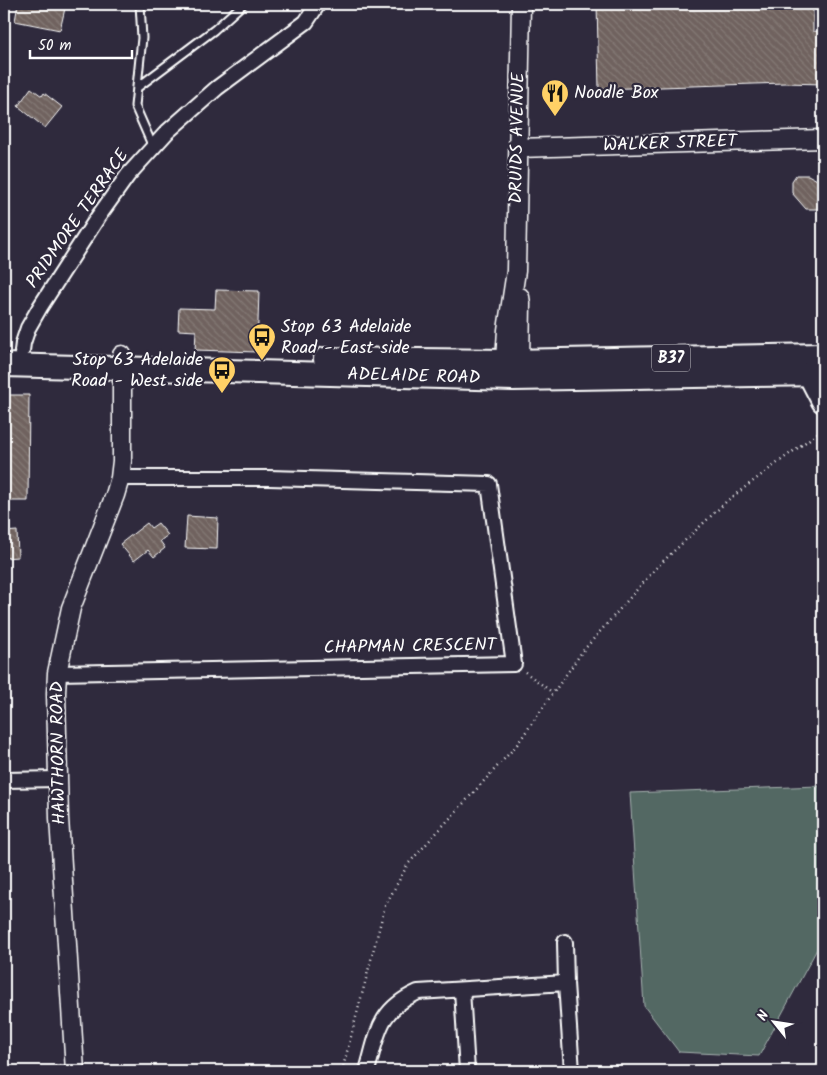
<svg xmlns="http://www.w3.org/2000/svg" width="827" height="1075" font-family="Kalam,sans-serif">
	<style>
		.park { fill: #526863; stroke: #a8b4b1 }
		.building { fill: url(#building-back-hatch); stroke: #fff }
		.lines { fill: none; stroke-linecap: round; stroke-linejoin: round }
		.service-casing { stroke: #fff; stroke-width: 11 }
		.minor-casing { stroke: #fff; stroke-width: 18 }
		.tertiary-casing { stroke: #fff; stroke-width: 21 }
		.primary-casing { stroke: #fff; stroke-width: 26 }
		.path { stroke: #fff; stroke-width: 2.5; stroke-dasharray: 1 4; stroke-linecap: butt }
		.service { stroke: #2f2a3d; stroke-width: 7 }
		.minor { stroke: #2f2a3d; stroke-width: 14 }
		.tertiary { stroke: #2f2a3d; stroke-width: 18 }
		.primary { stroke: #2f2a3d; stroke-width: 22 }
		.labels { text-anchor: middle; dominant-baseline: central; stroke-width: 4.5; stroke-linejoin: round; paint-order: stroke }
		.shield { fill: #2f2a3d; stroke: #c1bfc5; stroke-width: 1 }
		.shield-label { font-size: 16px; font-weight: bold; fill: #fff }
		.poi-label { font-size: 18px; fill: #fff; stroke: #2f2a3d; text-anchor: start }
		.street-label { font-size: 18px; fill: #fff; stroke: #2f2a3d }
	</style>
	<defs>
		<pattern id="building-back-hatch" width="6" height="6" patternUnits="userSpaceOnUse" patternTransform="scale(1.25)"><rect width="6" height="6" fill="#6f625e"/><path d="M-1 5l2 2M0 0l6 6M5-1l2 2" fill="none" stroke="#857a76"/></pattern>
	</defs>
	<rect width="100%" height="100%" fill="#2f2a3d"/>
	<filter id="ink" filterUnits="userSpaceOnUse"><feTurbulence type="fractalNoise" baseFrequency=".02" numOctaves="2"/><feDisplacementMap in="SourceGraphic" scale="10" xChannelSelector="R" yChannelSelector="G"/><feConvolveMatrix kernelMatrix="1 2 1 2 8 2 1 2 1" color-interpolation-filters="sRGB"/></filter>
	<g filter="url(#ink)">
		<path class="park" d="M819 786 823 798V938L759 1056 679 1052 644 1006 630 793Z"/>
		<path class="building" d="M18 4H66L60 30 15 21Z
			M597 4H813V31L823 32V84L785 83 599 89Z
			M31 88 42 96 44 93 62 107 45 128 18 106Z
			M796 175H808L819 181 823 186V209H806L792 193V181Z
			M216 290 259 291 257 352 195 350 196 331 178 330 179 308 215 309Z
			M4 395H29L28 501H4Z
			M187 516 218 518 217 549 185 548Z
			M147 523 151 528 158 523 168 535 160 541 165 548 154 557 148 550 134 561 120 544Z
			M17 531 18 557 4 558V532Z"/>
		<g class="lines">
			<g class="service-casing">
				<path id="service" d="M140 4 142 38 135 106 153 147
					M138 87 214 30 243 4"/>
			</g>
			<g class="minor-casing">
				<path id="minor" d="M22 351 23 343 28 328 40 307 98 217 128 175 167 132 217 88 306 22 318 4
					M57 673 514 664 489 484 269 478H120
					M4 780 58 779
					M565 942 566 983 572 1071
					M462 990 467 1071
					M367 1071C378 1033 378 1010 418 992L566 983"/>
			</g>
			<g class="tertiary-casing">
				<path id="tertiary" d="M518 148 823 139
					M510 372 505 360 507 330 516 271 521 4
					M515 372 520 360 521 304 520 297
					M75 1071 59 818 56 693 57 673 71 608 115 495 120 478 122 461V355"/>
			</g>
			<g class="primary-casing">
				<g id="primary">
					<path d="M325 359 509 361 823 355"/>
					<path id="s1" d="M4 365 513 379 823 374"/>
					<path d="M809 374 823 401"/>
				</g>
			</g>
			<path class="path" d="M819 418 823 423
				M525 672 553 693
				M46 1071 53 1067 60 1065
				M342 1071 385 906 408 864 516 746 582 652 657 567 728 500 823 429"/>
			<use href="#service" class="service"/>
			<use href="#minor" class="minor"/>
			<use href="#tertiary" class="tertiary"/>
			<use href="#primary" class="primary"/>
		</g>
	</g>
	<defs>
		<g id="restaurant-pin" transform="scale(1.4375)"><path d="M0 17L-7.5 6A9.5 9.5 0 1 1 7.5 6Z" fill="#ffd166" stroke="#2f2a3d"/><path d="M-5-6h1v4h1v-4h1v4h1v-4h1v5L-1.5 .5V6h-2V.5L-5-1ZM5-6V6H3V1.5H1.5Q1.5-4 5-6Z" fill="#111"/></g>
		<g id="bus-pin" transform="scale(1.4375)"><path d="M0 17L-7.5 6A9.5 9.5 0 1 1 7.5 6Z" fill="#ffd166" stroke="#2f2a3d"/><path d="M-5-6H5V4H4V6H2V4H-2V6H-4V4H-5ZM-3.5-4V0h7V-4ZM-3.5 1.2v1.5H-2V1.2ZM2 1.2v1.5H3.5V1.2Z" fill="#111"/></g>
	</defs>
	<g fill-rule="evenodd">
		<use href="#restaurant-pin" x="555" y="93"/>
		<use href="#bus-pin" x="262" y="337"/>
		<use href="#bus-pin" x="222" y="370"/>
	</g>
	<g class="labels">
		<rect class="shield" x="652" y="344.5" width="38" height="27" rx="4"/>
		<g class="shield-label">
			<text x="671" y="358">B37</text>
		</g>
		<g class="poi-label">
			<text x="574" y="93">Noodle Box</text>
			<text x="281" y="327">Stop 63 Adelaide<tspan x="281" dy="21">Road - East side</tspan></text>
			<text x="203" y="360" text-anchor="end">Stop 63 Adelaide<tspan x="203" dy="21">Road - West side</tspan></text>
		</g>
		<g class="street-label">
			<text transform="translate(518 138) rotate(-89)">DRUIDS AVENUE</text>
			<text transform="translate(670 144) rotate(-2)">WALKER STREET</text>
			<text transform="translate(78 219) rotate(-55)">PRIDMORE TERRACE</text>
			<text stroke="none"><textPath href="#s1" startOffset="410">ADELAIDE ROAD</textPath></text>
			<text transform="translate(410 647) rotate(-1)">CHAPMAN CRESCENT</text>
			<text transform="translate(59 753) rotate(-91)">HAWTHORN ROAD</text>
		</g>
	</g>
	<rect width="827" height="1075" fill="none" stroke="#2f2a3d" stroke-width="20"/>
	<rect x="10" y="10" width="807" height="1055" fill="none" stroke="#fff" stroke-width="2" filter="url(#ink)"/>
	<g transform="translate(774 1022) rotate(300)" stroke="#2f2a3d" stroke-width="4" paint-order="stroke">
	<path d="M0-4L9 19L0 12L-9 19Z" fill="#ffffff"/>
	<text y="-8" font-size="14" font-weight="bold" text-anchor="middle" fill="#ffffff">N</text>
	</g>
	<path d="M30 50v8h102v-8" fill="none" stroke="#ffffff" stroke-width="2.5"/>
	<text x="38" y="50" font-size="15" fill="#ffffff" stroke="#2f2a3d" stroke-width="4" paint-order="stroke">50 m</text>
</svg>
